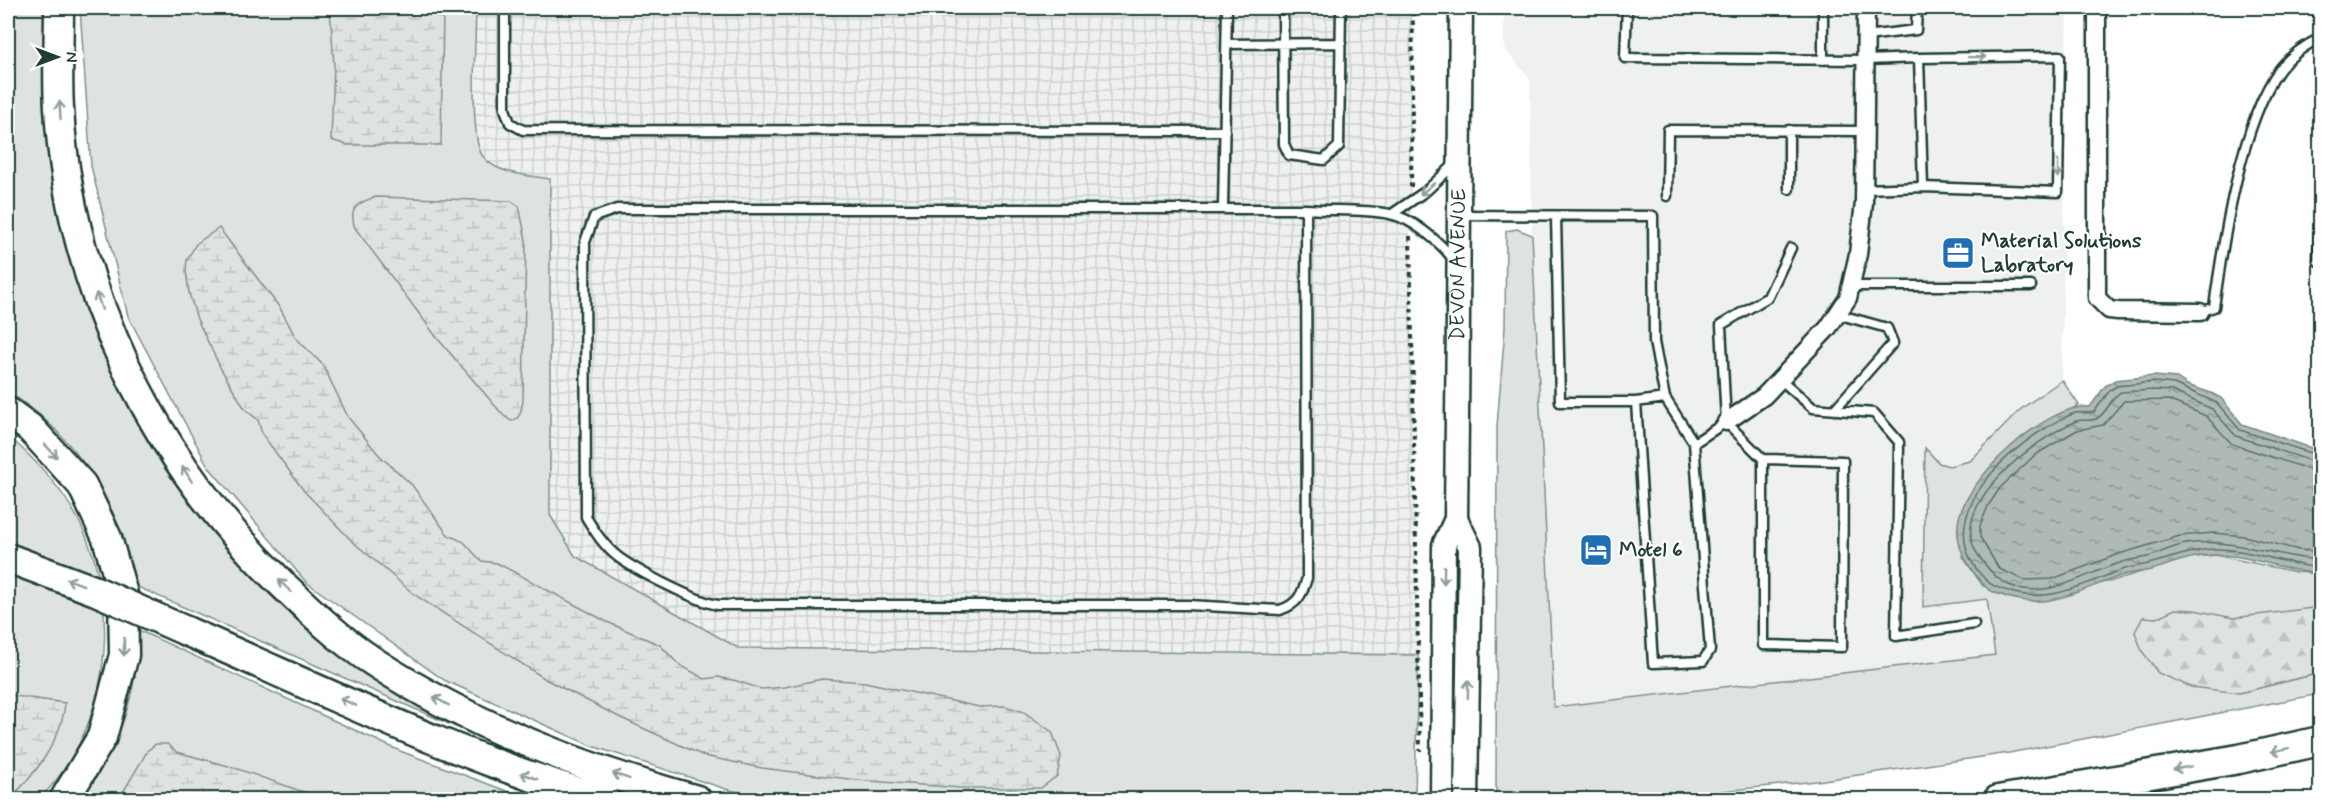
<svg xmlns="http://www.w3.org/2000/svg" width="2328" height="807" font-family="Mynerve,sans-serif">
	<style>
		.built { fill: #eef1f0 }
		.industrial { fill: url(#industrial-grid) }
		.green { fill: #dee3e2; stroke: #7e908b; stroke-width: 1.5 }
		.forest { fill: url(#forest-firs); stroke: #7e908b; stroke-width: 1.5 }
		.wetland { fill: url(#wetland-marsh); stroke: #7e908b; stroke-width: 1.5 }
		.water { fill: url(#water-ripples); stroke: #758883; stroke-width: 1.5 }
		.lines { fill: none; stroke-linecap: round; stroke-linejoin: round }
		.shore { stroke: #596f68; stroke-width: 1.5 }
		.lane-casing { stroke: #1f3d34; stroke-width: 13 }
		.street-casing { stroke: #1f3d34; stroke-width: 21 }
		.secondary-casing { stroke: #1f3d34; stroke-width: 27 }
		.highway-casing { stroke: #1f3d34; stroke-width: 33 }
		.path { stroke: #1f3d34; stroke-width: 4; stroke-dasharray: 4.5 4.5; stroke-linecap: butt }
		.lane { stroke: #fff; stroke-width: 8 }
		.street { stroke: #fff; stroke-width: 16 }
		.secondary { stroke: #fff; stroke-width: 22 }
		.highway { stroke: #fff; stroke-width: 28 }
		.highway-bridge-casing { stroke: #1f3d34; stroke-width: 33; stroke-linecap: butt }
		.highway-bridge { stroke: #fff; stroke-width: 28 }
		.oneway { stroke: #8f9e9a }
		.labels { text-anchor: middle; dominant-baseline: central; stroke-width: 4.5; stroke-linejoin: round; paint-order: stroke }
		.poi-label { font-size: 21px; font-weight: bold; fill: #1f3d34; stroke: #fff; text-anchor: start }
		.street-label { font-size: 21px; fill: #1f3d34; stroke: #fff }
	</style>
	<defs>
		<pattern id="industrial-grid" width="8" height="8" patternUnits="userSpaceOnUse" patternTransform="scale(1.5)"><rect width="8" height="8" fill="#eef1f0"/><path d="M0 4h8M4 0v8" fill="none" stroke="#ccd0ce"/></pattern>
		<pattern id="forest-firs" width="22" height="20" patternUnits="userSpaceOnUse" patternTransform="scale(1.5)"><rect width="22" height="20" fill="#dee3e2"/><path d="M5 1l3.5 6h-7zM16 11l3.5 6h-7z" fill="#bec4c2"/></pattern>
		<pattern id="wetland-marsh" width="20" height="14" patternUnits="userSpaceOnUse" patternTransform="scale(1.5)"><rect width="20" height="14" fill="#dee3e2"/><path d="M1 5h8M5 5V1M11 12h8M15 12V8" fill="none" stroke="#bec4c2"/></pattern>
		<pattern id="water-ripples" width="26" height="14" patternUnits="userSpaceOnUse" patternTransform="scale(1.5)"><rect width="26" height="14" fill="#afbab7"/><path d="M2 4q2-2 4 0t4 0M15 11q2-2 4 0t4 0" fill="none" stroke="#8e9896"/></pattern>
	</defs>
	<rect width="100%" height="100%" fill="#fff"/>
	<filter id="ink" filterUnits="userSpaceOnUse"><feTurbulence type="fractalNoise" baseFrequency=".0167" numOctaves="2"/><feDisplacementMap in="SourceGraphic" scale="12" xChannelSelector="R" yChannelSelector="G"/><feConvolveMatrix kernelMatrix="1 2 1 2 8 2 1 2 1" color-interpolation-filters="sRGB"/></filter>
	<g filter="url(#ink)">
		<path class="built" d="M1504 8H2067L2062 380 2021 409 1970 461 1949 466 1939 463 1925 449 1924 607 1987 599 1996 655 1553 708 1532 235 1530 79 1504 48Z"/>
		<path class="industrial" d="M476 8H1413L1410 236 1418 655 738 648 575 556 550 515V179L502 170 482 155 475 133Z"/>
		<path class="green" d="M8 8H45C43 72 44 138 55 202 62 237 73 272 85 306 141 469 247 594 389 689 410 703 434 714 456 727L133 585C126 561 122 535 113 513 91 465 53 419 8 392Z
			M80 8H476C476 35 469 136 482 155 496 175 528 175 550 179V515L575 556 738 648 1418 655 1415 799H775L729 790 592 746 444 680 306 582 208 466 128 316 91 166Z
			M1517 229 1532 235 1554 707 1995 655 1987 599 1923 607 1925 448 1939 463 1949 466 1970 461 2021 409 2062 380 2079 405 2021 438 1963 557 1983 586 2109 582 2186 558 2215 555 2296 572 2320 574V607C2295 610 2256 620 2232 618 2198 616 2191 601 2156 618L2239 693 2320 673V694L2009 753 1817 781 1647 799 1496 800 1497 426 1505 328 1506 231Z
			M8 436C36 460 63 489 80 523 123 610 110 731 39 799H8Z
			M138 630 400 751 528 799 81 800C118 748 139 694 138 630Z"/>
		<path class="forest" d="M2320 607V673L2239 693 2191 687 2158 673 2142 651 2135 632 2143 617 2156 618 2175 609 2194 610 2233 618Z"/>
		<path class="wetland" d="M330 8H443L441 145H347L331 140 334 65Z
			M376 197 511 201 519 206 526 240 523 401C521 410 521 419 511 421L503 415 438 339 355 228C348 209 357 202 376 197Z
			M219 228 280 308 296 338 323 365 348 417 379 455 412 485 448 535 464 542 481 561 497 563 607 622 660 645 678 664 705 679 718 677 737 681 761 689 785 687 822 679 865 682 979 707 1005 706 1024 712 1052 732 1061 756 1057 776 1041 788H961L857 780 762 768 704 756 621 718 547 680 415 595 353 542 304 491 262 434 258 420 245 409 221 369 197 319 189 293 186 271 187 260 196 244Z
			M8 695 65 703C62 739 35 776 8 800Z
			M156 744H167L177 752 232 767 324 799H119L148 750Z"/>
		<path class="water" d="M2154 376 2177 378 2187 385 2211 393 2221 398 2242 424 2320 451V574C2284 571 2249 554 2213 555 2192 556 2175 562 2155 569 2145 572 2134 572 2124 575 2077 590 2049 613 1998 594 1985 590 1980 581 1972 570 1962 555 1956 542 1958 524 1962 481 2048 402 2090 407L2105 386 2115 380Z"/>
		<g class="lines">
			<path class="shore" d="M2320 456 2240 430 2217 403 2174 384 2154 382 2117 386 2110 390 2094 412C2086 414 2080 411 2072 414 2015 439 1921 519 1987 581 1993 587 2001 589 2008 591 2048 605 2083 584 2121 570 2130 567 2141 566 2152 563 2173 558 2191 550 2213 549 2249 548 2285 565 2320 568
				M2320 464 2236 436 2212 409 2172 391 2153 390 2121 392C2110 398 2108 413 2096 419 2089 422 2082 418 2074 422 2036 439 1944 506 1978 555 1991 573 2001 586 2024 589 2058 594 2089 572 2120 563 2130 559 2141 559 2151 556 2162 552 2174 546 2186 544 2233 537 2274 557 2320 560
				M2320 473 2232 444 2206 416 2168 400 2124 401 2103 425 2077 430 2035 455 2000 488 1988 506 1980 526V537L1999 569 2025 580 2052 579 2119 554 2180 536 2214 533 2244 536 2299 550 2320 551"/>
			<g class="lane-casing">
				<path id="lane" d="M505 8V109L510 123 523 130 1225 131
					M1283 8 1284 144 1289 155 1324 160 1339 146 1341 8
					M1627 8 1625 58 1866 60 1919 58 1923 187 1864 189
					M1823 8V60
					M1866 36 1916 30 1917 8
					M1227 44 1341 43
					M1919 58 2060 56 2058 192 1923 187
					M1789 189V130
					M1667 196 1668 130 1863 131
					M1223 207 1227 8
					M1306 209 1307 578C1302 595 1298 604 1280 610L1188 605H718C695 601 637 571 618 557 604 546 595 532 586 517L585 242 594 217 617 209H1306C1334 211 1363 209 1390 214 1412 218 1441 243 1454 260
					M1392 214 1426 191 1456 163
					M1460 215 1653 216 1654 342 1665 398 1694 443 1726 422
					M1556 216 1560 402H1636L1653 663 1703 661 1710 650 1694 443
					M2320 216 2318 261 2320 262
					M1851 286H2031
					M2200 312 2214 307C2223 242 2241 121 2280 69 2290 56 2306 45 2320 38
					M1780 379 1813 408 1874 413 1899 442 1896 636 1974 624
					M1636 402 1665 398
					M1834 410 1893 343 1887 328 1837 314
					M1763 459V645L1842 647 1843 461 1763 459 1726 422 1721 325 1768 297 1791 248"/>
			</g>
			<g class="street-casing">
				<path id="street" d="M2097 8V298L2109 310 2118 311 2200 312
					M1726 422 1764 396 1828 328 1848 298 1858 254 1864 203 1866 8"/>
			</g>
			<g class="secondary-casing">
				<g id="secondary">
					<path d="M1456 519 1470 547 1466 800"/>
					<path id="s1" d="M1442 800 1444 545 1456 519 1461 8"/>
				</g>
			</g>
			<g class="highway-casing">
				<path id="highway" d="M59 8C59 41 57 75 59 108 69 287 153 460 281 583 310 611 340 640 374 662 472 726 584 769 697 800
					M8 412 30 428 82 485 107 538 123 594 124 655 102 737 64 800
					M186 631C324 691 459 758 605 800
					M1998 800 2239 759 2320 741"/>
			</g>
			<path class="path" d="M1411 187 1413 8
				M1410 236 1420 751"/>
			<use href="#lane" class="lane"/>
			<use href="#street" class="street"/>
			<use href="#secondary" class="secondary"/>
			<use href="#highway" class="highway"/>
			<g class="highway-bridge-casing">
				<path id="highway-bridge" d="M8 558 96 591 186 631"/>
			</g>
			<use href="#highway-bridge" class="highway-bridge"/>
		</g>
		<defs><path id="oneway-shaft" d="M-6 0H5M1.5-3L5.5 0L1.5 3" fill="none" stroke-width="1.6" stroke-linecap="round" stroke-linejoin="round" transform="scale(1.5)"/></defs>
		<g class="oneway">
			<use href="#oneway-shaft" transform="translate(1977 57) rotate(-1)"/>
			<use href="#oneway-shaft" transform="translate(60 110) rotate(-94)"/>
			<use href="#oneway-shaft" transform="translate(2058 169) rotate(91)"/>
			<use href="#oneway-shaft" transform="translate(1427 189) rotate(141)"/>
			<use href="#oneway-shaft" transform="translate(99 301) rotate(-109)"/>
			<use href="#oneway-shaft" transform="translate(51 451) rotate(47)"/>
			<use href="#oneway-shaft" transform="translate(187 474) rotate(-122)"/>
			<use href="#oneway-shaft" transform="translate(1444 575) rotate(91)"/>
			<use href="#oneway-shaft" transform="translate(75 582) rotate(-159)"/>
			<use href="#oneway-shaft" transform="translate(285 586) rotate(-136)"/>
			<use href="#oneway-shaft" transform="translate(124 647) rotate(91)"/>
			<use href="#oneway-shaft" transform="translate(1468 689) rotate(-89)"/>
			<use href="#oneway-shaft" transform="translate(441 701) rotate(-151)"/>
			<use href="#oneway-shaft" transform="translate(348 702) rotate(-156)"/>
			<use href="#oneway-shaft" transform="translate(2280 750) rotate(168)"/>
			<use href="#oneway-shaft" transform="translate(2182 768) rotate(170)"/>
			<use href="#oneway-shaft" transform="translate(529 776) rotate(-160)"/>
			<use href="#oneway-shaft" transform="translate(621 776) rotate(-161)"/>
		</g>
	</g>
	<defs>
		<g id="office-square" transform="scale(1.725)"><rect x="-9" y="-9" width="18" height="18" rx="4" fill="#1f6fb2" stroke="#fff"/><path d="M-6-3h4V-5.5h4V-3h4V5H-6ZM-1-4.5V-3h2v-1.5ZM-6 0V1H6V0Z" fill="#fff"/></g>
		<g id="hotel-square" transform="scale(1.725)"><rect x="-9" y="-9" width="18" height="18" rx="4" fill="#1f6fb2" stroke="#fff"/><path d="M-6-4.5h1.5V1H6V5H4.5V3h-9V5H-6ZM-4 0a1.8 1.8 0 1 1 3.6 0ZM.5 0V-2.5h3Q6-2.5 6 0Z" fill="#fff"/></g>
	</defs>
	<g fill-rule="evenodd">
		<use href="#office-square" x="1958" y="253"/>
		<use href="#hotel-square" x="1596" y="550"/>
	</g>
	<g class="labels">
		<g class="poi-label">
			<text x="1981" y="241">Material Solutions<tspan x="1981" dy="24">Labratory</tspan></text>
			<text x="1619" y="550">Motel 6</text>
		</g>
		<g class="street-label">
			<text stroke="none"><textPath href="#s1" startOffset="538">DEVON AVENUE</textPath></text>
		</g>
	</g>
	<rect width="2328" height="807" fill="none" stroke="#fff" stroke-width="30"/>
	<rect x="15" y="15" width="2298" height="777" fill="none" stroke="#1f3d34" stroke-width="2" filter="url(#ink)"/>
	<g transform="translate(57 57) rotate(90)" stroke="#ffffff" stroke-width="4.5" paint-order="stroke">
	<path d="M0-4.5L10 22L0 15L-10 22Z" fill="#1f3d34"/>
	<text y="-9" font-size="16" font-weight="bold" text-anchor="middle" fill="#1f3d34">N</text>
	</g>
</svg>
